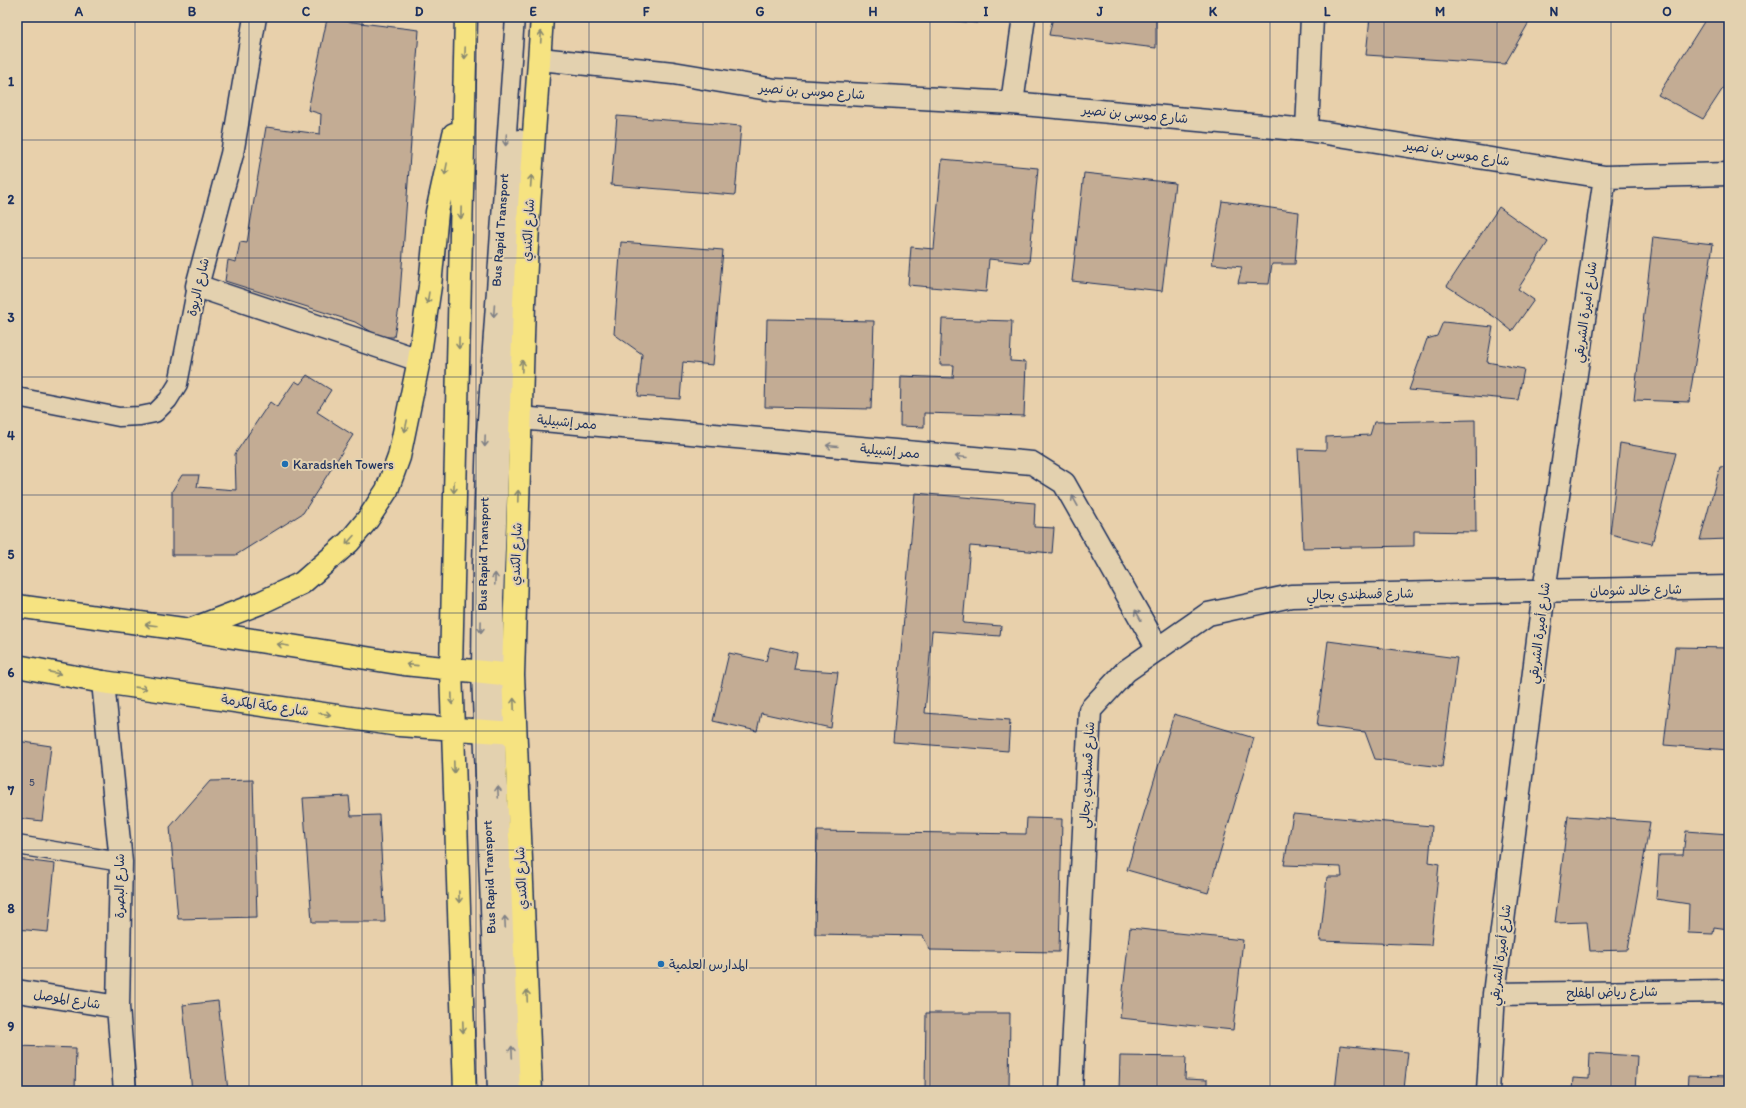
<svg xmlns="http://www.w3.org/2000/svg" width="1746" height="1108" font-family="Itim,'Playpen Sans Arabic',sans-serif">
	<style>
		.building { fill: #c3ac94; stroke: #1b2f5e }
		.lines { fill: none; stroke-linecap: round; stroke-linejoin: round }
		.lane-casing { stroke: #1b2f5e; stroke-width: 21 }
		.street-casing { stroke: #1b2f5e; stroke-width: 25 }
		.primary-casing { stroke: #1b2f5e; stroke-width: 25 }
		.lane { stroke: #e3d1af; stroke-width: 18 }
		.street { stroke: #e3d1af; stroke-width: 22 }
		.primary { stroke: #f6e381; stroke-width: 22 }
		.oneway { stroke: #888970 }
		.oneway2 { stroke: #7f8086 }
		.grid { fill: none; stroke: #1b2f5e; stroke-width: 1; stroke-opacity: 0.55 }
		.poi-dot { fill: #1f6fb2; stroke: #e3d1af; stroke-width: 1.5 }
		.labels { text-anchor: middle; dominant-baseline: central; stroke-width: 4; stroke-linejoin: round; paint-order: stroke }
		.number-label { font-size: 11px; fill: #454e6c }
		.street-label { font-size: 13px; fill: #1b2f5e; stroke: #e3d1af }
		.poi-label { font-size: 13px; fill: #1b2f5e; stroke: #e3d1af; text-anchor: start }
		.neatline { fill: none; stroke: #1b2f5e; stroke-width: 1.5 }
		.grid-label { font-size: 13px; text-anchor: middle; font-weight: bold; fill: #1b2f5e }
	</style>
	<rect width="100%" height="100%" fill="#e8d0ab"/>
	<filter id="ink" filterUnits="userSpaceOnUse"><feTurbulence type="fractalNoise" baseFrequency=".025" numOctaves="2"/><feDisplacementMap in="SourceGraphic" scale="8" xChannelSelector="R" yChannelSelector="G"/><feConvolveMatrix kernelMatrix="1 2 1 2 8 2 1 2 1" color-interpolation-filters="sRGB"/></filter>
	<g filter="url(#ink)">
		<path class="building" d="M912 17H978L977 23Z
			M1053 17H1156V48L1049 35Z
			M1370 17H1532L1505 64 1366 55Z
			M1707 17H1729V79L1703 119 1658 95Z
			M327 19 419 30 399 308 394 337H380L355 322 225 281 228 260 236 262 240 242 247 243 266 127 320 134 321 114 308 110Z
			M617 116 741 126 735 195 611 185Z
			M942 159 1038 168 1029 263 989 259 986 292 908 285 911 247 934 249Z
			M1084 173 1175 183 1162 291 1072 281Z
			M1222 201 1299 212 1295 264H1272L1269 284 1238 283 1242 267 1212 264Z
			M1499 207 1548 242 1518 289 1534 300 1512 331 1496 318 1447 286Z
			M1653 237 1713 244 1689 402 1634 400Z
			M621 242 723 250 713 365 683 362 680 399 638 396 642 354 614 334Z
			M767 319 874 321 871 409 765 407Z
			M942 319 1012 321 1010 361 1026 362 1024 416 924 413V427L900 426 901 376 953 378 954 365H940Z
			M1443 322 1493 327 1487 362 1524 369 1518 400 1409 390 1427 339 1437 336Z
			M307 375 331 390 317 412 353 435 303 513 236 555H172V491L182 475H199L197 487 236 490 235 454 270 402 277 407 295 381 300 384Z
			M1475 420 1476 532 1414 531V546L1303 548 1298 449 1326 450V437L1370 435 1374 422Z
			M1620 443 1676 453 1652 544 1610 534Z
			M1729 466V539L1700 540 1720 467Z
			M915 493 1035 503 1034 527 1054 528 1052 553 970 546 963 623 1001 626 1000 636 932 631 925 713 1010 720 1008 751 893 742Z
			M1328 641 1457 658 1442 767 1375 759 1365 732 1317 726Z
			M770 647 797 653 794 669 838 672 831 728 761 713 757 731 713 721 729 653 766 661Z
			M1675 647 1729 648V750L1664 745Z
			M1174 714 1254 738 1208 893 1127 870Z
			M17 741 51 746 42 821 17 818Z
			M253 780 257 917 178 919 170 827 210 781Z
			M349 796 351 816 379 815 385 922H312L303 798Z
			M1293 814 1432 826 1429 862 1439 864 1431 945 1320 941 1327 877H1342L1341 867 1284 865Z
			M1568 816 1650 822 1628 950 1590 951 1587 922 1555 923Z
			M1027 818 1062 819 1059 952 930 950 923 936 815 934 817 831 1026 834Z
			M1686 831 1729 834 1728 929 1714 927 1713 934 1688 933 1689 904 1656 899 1659 855H1683Z
			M17 859 55 864 48 932 17 929Z
			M1130 928 1243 940 1233 1030 1120 1018Z
			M218 1001 228 1091H192L183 1005Z
			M926 1013H1010L1009 1091H925Z
			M1340 1045 1408 1052 1404 1089 1414 1091H1335Z
			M17 1046 76 1048 75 1091H17Z
			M1590 1053 1637 1056 1635 1091H1572L1573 1078 1589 1079Z
			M1120 1056 1186 1057 1185 1079 1207 1080V1091H1119Z
			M1688 1076 1729 1077V1091H1687Z"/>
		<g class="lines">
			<g class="lane-casing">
				<path id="lane" d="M17 397 119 417 140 416 155 413 168 400 178 384 197 286
					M17 845 121 862
					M497 1091 481 672 482 564 486 434 515 17
					M514 1091 497 769 494 598 500 448 519 139"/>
			</g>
			<g class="street-casing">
				<path id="street" d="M255 17 232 154 197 286 419 360
					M540 59 673 73 775 90 1012 103 1307 130 1605 177 1729 174
					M1012 103 1024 17
					M1307 130 1312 17
					M520 418 1032 463 1064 483 1158 649
					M103 682 121 862 118 1007 125 1091
					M17 991 118 1007
					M1494 994 1729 991
					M1071 1091 1090 710 1126 671 1208 614 1291 596 1729 587
					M1488 1091 1494 994 1544 591 1605 177"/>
			</g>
			<g class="primary-casing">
				<path id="primary" d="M17 606 190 630 404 664 513 675
					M190 630 260 603 302 583 349 542 368 519 387 490 399 457 419 360 430 286 437 212 454 134
					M17 666 103 682 399 725 515 733
					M465 1091 451 669 466 17
					M531 1091 513 675 524 303 529 207 542 17"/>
			</g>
			<use href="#lane" class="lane"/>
			<use href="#street" class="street"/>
			<use href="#primary" class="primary"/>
		</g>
		<defs><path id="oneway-shaft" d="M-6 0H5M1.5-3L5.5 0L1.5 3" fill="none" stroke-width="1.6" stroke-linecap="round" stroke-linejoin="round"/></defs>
		<g class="oneway">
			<use href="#oneway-shaft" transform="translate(541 37) rotate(-87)"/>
			<use href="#oneway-shaft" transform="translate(465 53) rotate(92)"/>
			<use href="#oneway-shaft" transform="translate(446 169) rotate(101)"/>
			<use href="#oneway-shaft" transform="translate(531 181) rotate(-86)"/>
			<use href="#oneway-shaft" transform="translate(461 213) rotate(91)"/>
			<use href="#oneway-shaft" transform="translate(428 298) rotate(99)"/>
			<use href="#oneway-shaft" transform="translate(459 343) rotate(91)"/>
			<use href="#oneway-shaft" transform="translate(522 366) rotate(-88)"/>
			<use href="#oneway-shaft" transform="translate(406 426) rotate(102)"/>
			<use href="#oneway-shaft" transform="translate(454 487) rotate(92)"/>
			<use href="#oneway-shaft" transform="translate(518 496) rotate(-88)"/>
			<use href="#oneway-shaft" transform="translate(350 540) rotate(132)"/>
			<use href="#oneway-shaft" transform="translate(151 625) rotate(-173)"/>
			<use href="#oneway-shaft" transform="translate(283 645) rotate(-171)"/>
			<use href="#oneway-shaft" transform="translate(412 665) rotate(-174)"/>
			<use href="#oneway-shaft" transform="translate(55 673) rotate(11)"/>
			<use href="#oneway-shaft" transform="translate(141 688) rotate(8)"/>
			<use href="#oneway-shaft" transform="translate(452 699) rotate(88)"/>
			<use href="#oneway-shaft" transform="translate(514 704) rotate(-92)"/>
			<use href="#oneway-shaft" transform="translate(325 714) rotate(8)"/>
			<use href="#oneway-shaft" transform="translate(454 767) rotate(88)"/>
			<use href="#oneway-shaft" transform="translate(459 897) rotate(88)"/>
			<use href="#oneway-shaft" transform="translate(527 996) rotate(-93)"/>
			<use href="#oneway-shaft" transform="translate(463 1027) rotate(88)"/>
		</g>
		<g class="oneway2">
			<use href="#oneway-shaft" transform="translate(506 140) rotate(94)"/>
			<use href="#oneway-shaft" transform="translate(494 311) rotate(94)"/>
			<use href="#oneway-shaft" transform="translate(485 441) rotate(92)"/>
			<use href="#oneway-shaft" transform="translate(832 446) rotate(-175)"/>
			<use href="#oneway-shaft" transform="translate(961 457) rotate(-175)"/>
			<use href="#oneway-shaft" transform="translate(1075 501) rotate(-119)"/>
			<use href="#oneway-shaft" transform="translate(495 579) rotate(-88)"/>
			<use href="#oneway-shaft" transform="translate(1138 615) rotate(-119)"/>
			<use href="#oneway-shaft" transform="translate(481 627) rotate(91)"/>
			<use href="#oneway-shaft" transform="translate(498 792) rotate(-93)"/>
			<use href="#oneway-shaft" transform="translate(505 922) rotate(-93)"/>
			<use href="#oneway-shaft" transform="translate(512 1052) rotate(-93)"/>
		</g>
	</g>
	<path class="grid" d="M135 17V1091M249 17V1091M362 17V1091M476 17V1091M589 17V1091M703 17V1091M816 17V1091M930 17V1091M1043 17V1091M1157 17V1091M1270 17V1091M1384 17V1091M1497 17V1091M1611 17V1091M17 140H1729M17 258H1729M17 377H1729M17 495H1729M17 613H1729M17 731H1729M17 850H1729M17 968H1729"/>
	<g class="poi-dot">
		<circle cx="285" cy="464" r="4"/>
		<circle cx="661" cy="964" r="4"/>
	</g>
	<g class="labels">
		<g class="number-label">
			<text x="32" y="782">5</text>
		</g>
		<g class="street-label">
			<text transform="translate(812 91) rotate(4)">شارع موسى بن نصير</text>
			<text transform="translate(1135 114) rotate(5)">شارع موسى بن نصير</text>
			<text transform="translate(1457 153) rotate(9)">شارع موسى بن نصير</text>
			<text transform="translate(500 230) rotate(-86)">Bus Rapid Transport</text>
			<text transform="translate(528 230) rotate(-87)">شارع الكندي</text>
			<text transform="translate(198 287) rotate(-77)">شارع الربوة</text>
			<text transform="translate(1585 312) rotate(-82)">شارع أميرة الشريقي</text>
			<text transform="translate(567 422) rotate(5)">ممر إشبيلية</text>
			<text transform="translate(890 451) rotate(5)">ممر إشبيلية</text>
			<text transform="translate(483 554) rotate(-89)">Bus Rapid Transport</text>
			<text transform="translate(516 554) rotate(-88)">شارع الكندي</text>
			<text transform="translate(1636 590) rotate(-1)">شارع خالد شومان</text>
			<text transform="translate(1360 594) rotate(-1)">شارع قسطندي بجالي</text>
			<text transform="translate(1539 633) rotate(-83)">شارع أميرة الشريقي</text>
			<text transform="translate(265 705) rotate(8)">شارع مكة المكرمة</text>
			<text transform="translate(1087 775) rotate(-87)">شارع قسطندي بجالي</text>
			<text transform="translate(489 877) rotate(-92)">Bus Rapid Transport</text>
			<text transform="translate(521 878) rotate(-93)">شارع الكندي</text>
			<text transform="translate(119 886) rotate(-90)">شارع البصرة</text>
			<text transform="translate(1500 955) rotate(-83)">شارع أميرة الشريقي</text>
			<text transform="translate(1612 992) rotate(-1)">شارع رياض المفلح</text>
			<text transform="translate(67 999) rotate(9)">شارع الموصل</text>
		</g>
		<g class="poi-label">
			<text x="293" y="464">Karadsheh Towers</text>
			<text x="669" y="964">المدارس العلمية</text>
		</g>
	</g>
	<rect width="1746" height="1108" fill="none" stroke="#e3d1af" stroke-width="44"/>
	<rect x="22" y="22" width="1702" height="1064" class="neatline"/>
	<g class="grid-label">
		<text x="79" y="16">A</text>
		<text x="192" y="16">B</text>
		<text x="306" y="16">C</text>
		<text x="419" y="16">D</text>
		<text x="533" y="16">E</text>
		<text x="646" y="16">F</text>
		<text x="760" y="16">G</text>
		<text x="873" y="16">H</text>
		<text x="986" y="16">I</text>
		<text x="1100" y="16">J</text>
		<text x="1213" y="16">K</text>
		<text x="1327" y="16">L</text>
		<text x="1440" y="16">M</text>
		<text x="1554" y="16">N</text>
		<text x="1667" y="16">O</text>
		<text x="11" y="86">1</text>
		<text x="11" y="204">2</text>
		<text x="11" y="322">3</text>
		<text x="11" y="440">4</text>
		<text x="11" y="559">5</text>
		<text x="11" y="677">6</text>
		<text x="11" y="795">7</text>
		<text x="11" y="913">8</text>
		<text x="11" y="1031">9</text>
	</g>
</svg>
